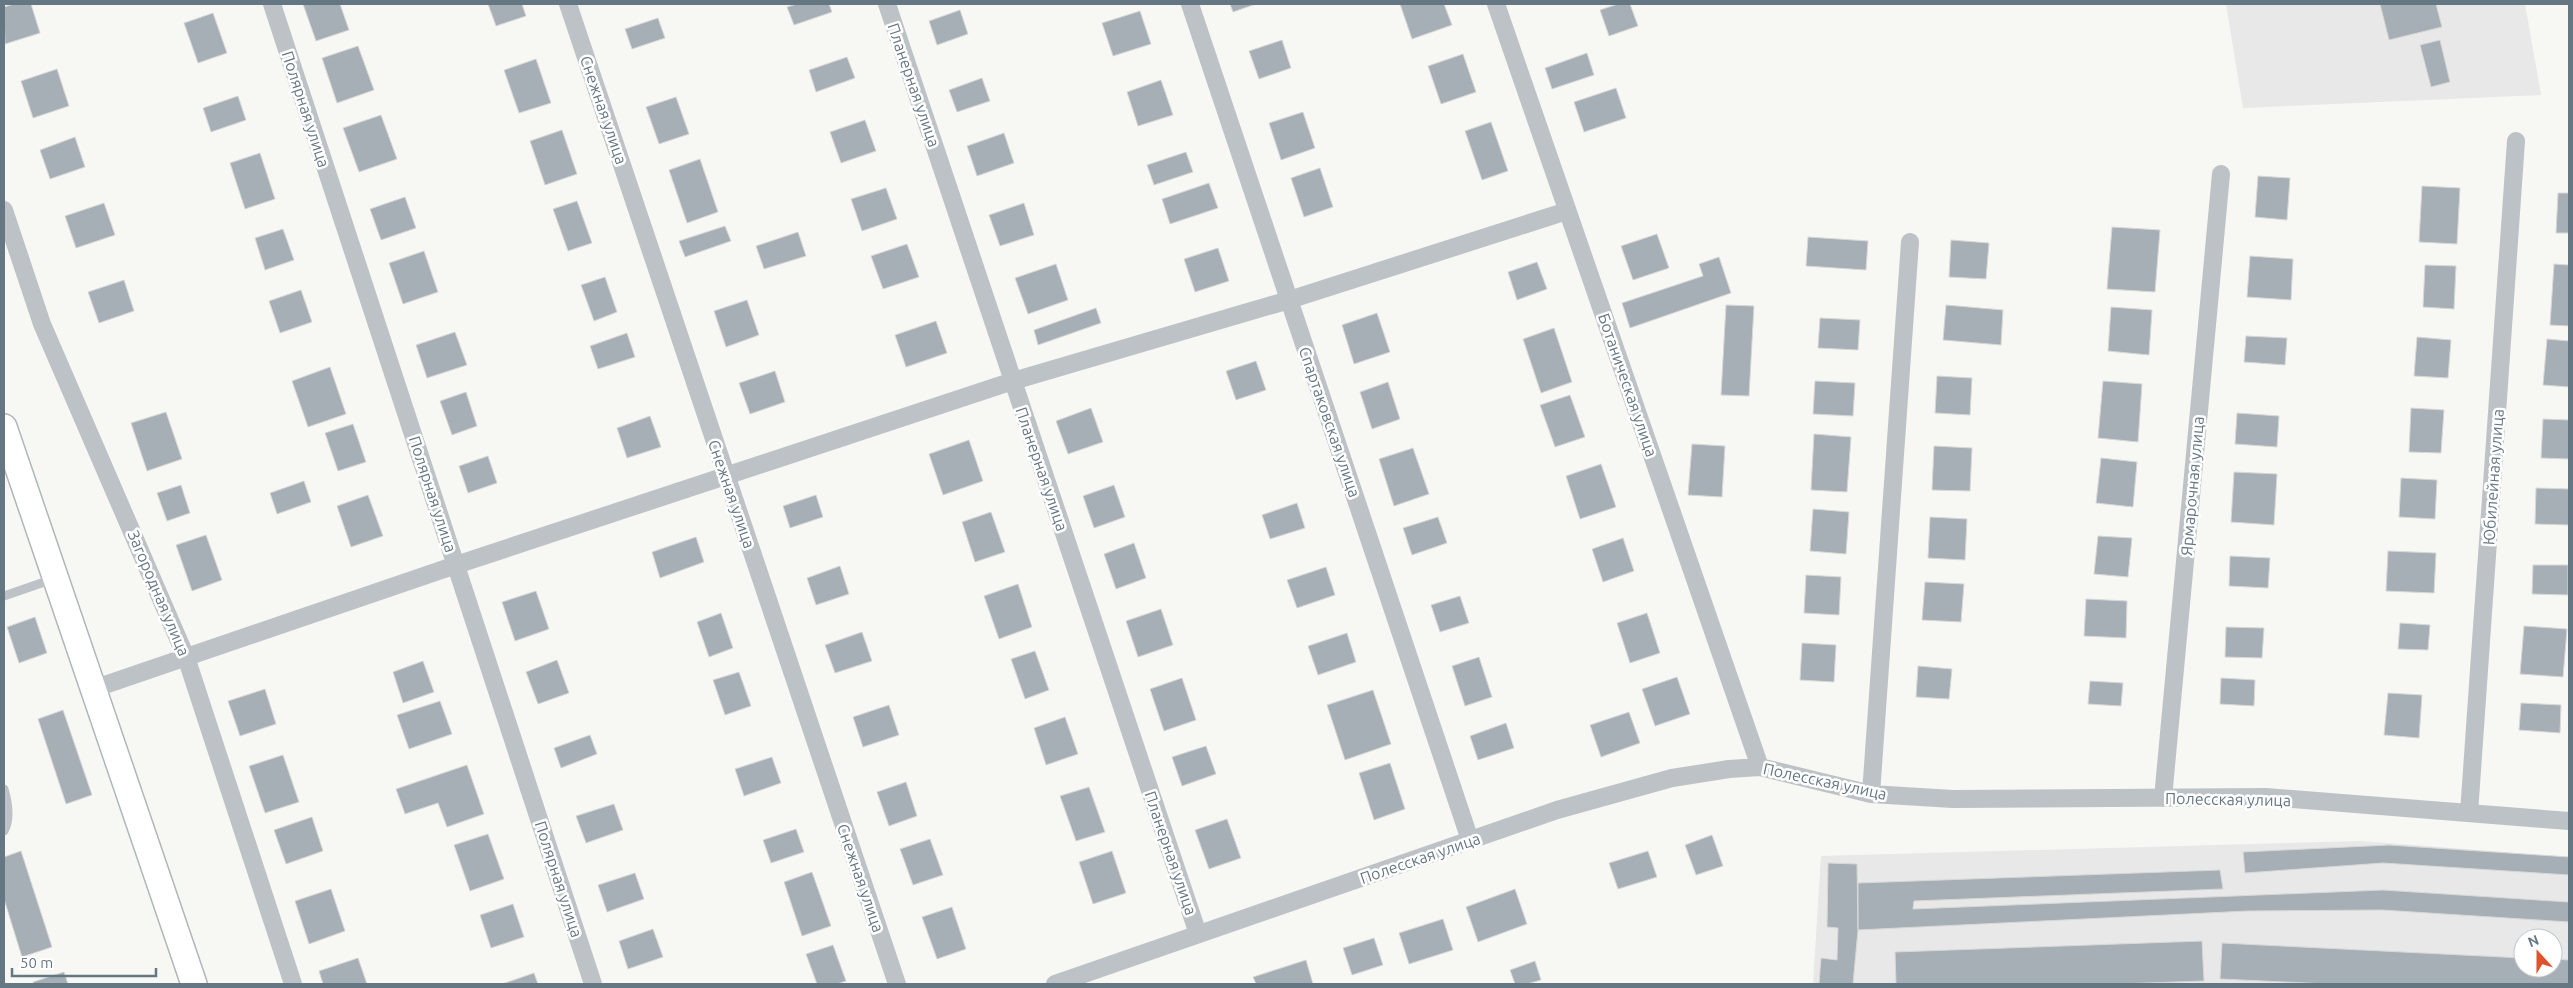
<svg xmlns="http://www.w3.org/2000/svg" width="2573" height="988" font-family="Ubuntu,sans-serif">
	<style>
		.built { fill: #e7e8e7; fill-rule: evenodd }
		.building { fill: #a6afb5; stroke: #d8d8d6 }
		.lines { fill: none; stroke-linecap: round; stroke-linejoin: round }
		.secondary-casing { stroke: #b0b6ba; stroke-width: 28 }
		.service { stroke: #bdc2c6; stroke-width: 9 }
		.minor { stroke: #bdc2c6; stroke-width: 18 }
		.secondary { stroke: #fff; stroke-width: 25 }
		.labels { text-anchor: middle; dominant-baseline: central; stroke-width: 5; stroke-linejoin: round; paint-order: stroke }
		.street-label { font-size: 16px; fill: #667784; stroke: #fff }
	</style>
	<rect width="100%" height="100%" fill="#f7f7f3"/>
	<path class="built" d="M2226 4H2525L2541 95 2243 108Z
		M2361 841 2569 857V984H1813L1821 856ZM2523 938H2553V968H2523Z"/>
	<path class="building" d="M14 4H31L40 33 5 44 4 7Z
		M303 4H340L349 30 316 41Z
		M488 4H522L526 16 496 26Z
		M797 4H829L832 12 794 25 787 7Z
		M1230 4H1256L1233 12Z
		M1400 4H1444L1452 25 1412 39Z
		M1618 4H1630L1638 26 1609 36 1600 10Z
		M2380 4H2436L2442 27 2389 40Z
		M960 10 968 34 937 45 929 21Z
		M1140 11 1151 44 1113 56 1102 23Z
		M213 13 227 53 198 63 184 23Z
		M658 18 665 38 632 49 625 29Z
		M1282 40 1291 68 1259 79 1249 51Z
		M2440 40 2450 82 2431 87 2420 45Z
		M358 46 374 90 337 103 322 58Z
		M1587 53 1594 75 1552 89 1545 68Z
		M1463 54 1476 92 1441 104 1428 66Z
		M847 57 855 78 816 92 809 70Z
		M536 59 551 103 519 113 504 70Z
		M57 69 69 106 33 118 21 81Z
		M982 78 990 101 957 112 949 90Z
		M1161 80 1173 115 1138 126 1127 92Z
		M1616 88 1626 118 1584 132 1574 102Z
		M238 96 246 120 211 132 203 108Z
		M676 97 689 134 659 144 646 107Z
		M1303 112 1315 148 1281 160 1269 123Z
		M381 115 397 159 359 172 343 128Z
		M865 120 876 151 841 163 830 132Z
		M1491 122 1508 171 1482 180 1465 131Z
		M562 130 577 174 545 185 530 141Z
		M1004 133 1014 163 977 176 967 146Z
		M75 137 85 167 50 179 40 150Z
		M1186 152 1193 172 1154 185 1147 165Z
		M260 153 275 199 245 209 230 163Z
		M700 159 718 212 687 223 669 170Z
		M1320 168 1333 207 1304 217 1291 178Z
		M2258 176 2290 178 2287 220 2255 217Z
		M1209 183 1218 208 1170 224 1162 199Z
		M2422 186 2460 188 2457 244 2419 242Z
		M886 188 897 219 862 231 851 199Z
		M2558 193H2569V233H2556Z
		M405 197 416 228 381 240 370 209Z
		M577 201 592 243 568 251 553 209Z
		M104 203 115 235 76 248 65 216Z
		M1024 203 1034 235 1000 246 989 215Z
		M725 226 731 241 685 257 679 241Z
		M2112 227 2160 230 2155 292 2107 289Z
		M283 229 294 260 265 270 255 238Z
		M798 232 806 256 764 269 756 246Z
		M1657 234 1669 268 1633 280 1621 246Z
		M1808 237 1868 241 1866 270 1806 266Z
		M1951 240 1989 243 1986 279 1949 277Z
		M907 244 919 277 883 289 871 256Z
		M1218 248 1229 281 1195 292 1184 259Z
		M424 251 438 292 403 304 389 263Z
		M2250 256 2293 259 2291 300 2247 297Z
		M1719 257 1731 293 1630 328 1622 303 1703 276 1699 264Z
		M1537 262 1547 289 1517 300 1508 272Z
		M1056 264 1068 300 1028 314 1015 278Z
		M2554 264 2569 265V326L2550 325Z
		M2425 265 2456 266 2454 309 2423 307Z
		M605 277 617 312 594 321 581 285Z
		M124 280 134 311 99 323 88 292Z
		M301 290 312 322 280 333 269 301Z
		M747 300 759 335 726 347 714 311Z
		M1726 305 1754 306 1749 396 1721 395Z
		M1946 305 2003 310 2001 345 1943 340Z
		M2111 307 2152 310 2149 355 2108 351Z
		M1096 308 1101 323 1038 345 1034 330Z
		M1377 313 1390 352 1354 364 1342 325Z
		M1820 318 1860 320 1858 350 1818 348Z
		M936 321 947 353 906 367 895 335Z
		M1554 328 1572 382 1541 393 1523 339Z
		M455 332 467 365 427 378 416 345Z
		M627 333 635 357 598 369 590 346Z
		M2246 336 2287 338 2285 365 2244 362Z
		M2417 337 2451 340 2448 378 2414 376Z
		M2547 339 2569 341V387L2543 385Z
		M1256 361 1266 390 1236 400 1226 371Z
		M330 367 346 414 308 427 292 381Z
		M775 371 785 402 750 414 739 383Z
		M1937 376 1972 378 1970 415 1935 413Z
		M1815 381 1855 383 1853 416 1813 414Z
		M2103 381 2142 384 2138 442 2098 438Z
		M1388 382 1400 419 1372 429 1360 392Z
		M466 392 477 426 452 435 440 401Z
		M1570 395 1585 437 1555 447 1540 405Z
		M1091 408 1103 442 1068 454 1056 421Z
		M2411 408 2444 410 2441 453 2409 452Z
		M166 412 182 459 147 471 131 423Z
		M2237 413 2279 416 2277 447 2235 444Z
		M650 416 661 447 627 458 617 428Z
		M2543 419 2569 420V459L2541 458Z
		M353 424 366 462 338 471 325 433Z
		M1814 434 1851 437 1847 492 1811 490Z
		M969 440 983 481 943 495 929 454Z
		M1692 444 1725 446 1722 497 1688 495Z
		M1934 446 1972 448 1970 491 1932 490Z
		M1413 448 1429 494 1394 506 1379 459Z
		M488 456 497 483 468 493 459 466Z
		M2101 458 2137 462 2133 507 2096 503Z
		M1601 464 1616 507 1580 519 1566 476Z
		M2234 472 2277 474 2274 525 2231 522Z
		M2401 478 2437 480 2435 519 2399 517Z
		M304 481 311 502 277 514 270 493Z
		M181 485 190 513 167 521 157 493Z
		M1114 485 1125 517 1094 528 1083 496Z
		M2536 488 2569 489V525L2535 524Z
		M368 495 383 536 351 547 337 506Z
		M816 495 823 517 790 528 783 506Z
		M1297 503 1305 528 1270 539 1262 515Z
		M1813 509 1849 512 1846 554 1810 551Z
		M991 512 1005 552 975 562 962 522Z
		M1438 517 1447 543 1412 555 1403 528Z
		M1930 517 1967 519 1965 560 1928 558Z
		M206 535 222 580 192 591 176 545Z
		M2098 536 2132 538 2128 577 2094 574Z
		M696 537 704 562 660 578 652 552Z
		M1623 538 1634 571 1603 582 1592 549Z
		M1134 543 1146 578 1116 589 1104 554Z
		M2388 551 2436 553 2434 593 2386 591Z
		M2230 556 2270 558 2268 588 2229 586Z
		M2533 565H2568V595L2532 594Z
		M840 566 849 594 816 605 807 578Z
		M1326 567 1335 595 1297 608 1287 580Z
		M1806 575 1841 577 1839 615 1804 613Z
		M1925 582 1964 584 1961 622 1922 620Z
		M1018 584 1032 627 999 639 984 596Z
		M536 591 549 629 515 641 502 602Z
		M1460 596 1469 623 1440 632 1431 605Z
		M2086 599 2127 601 2126 638 2084 636Z
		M1161 609 1173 645 1138 657 1126 621Z
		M721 613 733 648 709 657 697 622Z
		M1647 613 1660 653 1630 663 1617 623Z
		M35 617 47 653 19 663 7 627Z
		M2400 623 2430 625 2428 650 2398 649Z
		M2524 626 2567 629 2563 677 2520 674Z
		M2226 627 2264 628 2262 658 2225 657Z
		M862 632 872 661 835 673 825 645Z
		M1347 633 1356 662 1318 675 1308 646Z
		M1802 643 1836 645 1834 682 1800 680Z
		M1035 651 1049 690 1025 699 1011 659Z
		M1479 657 1492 697 1465 706 1452 666Z
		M557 660 569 693 538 704 526 672Z
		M423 661 434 692 403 703 393 672Z
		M1918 666 1952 669 1949 699 1916 697Z
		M739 672 751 706 725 715 713 680Z
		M1677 677 1690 714 1655 726 1642 689Z
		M1182 678 1196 720 1164 731 1150 689Z
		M2221 678 2255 680 2254 706 2220 704Z
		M2090 681 2123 683 2121 706 2088 704Z
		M265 689 276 724 240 736 228 701Z
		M1373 690 1391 744 1345 760 1327 705Z
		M2388 693 2422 695 2419 738 2384 735Z
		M440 701 452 734 409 749 397 715Z
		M2521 703 2561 705 2560 733 2519 730Z
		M889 705 899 735 863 747 853 717Z
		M63 710 92 795 66 804 38 719Z
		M1629 712 1640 743 1601 757 1590 725Z
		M1065 717 1078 754 1046 765 1034 728Z
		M1506 723 1514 748 1478 760 1470 736Z
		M590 735 597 754 561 768 554 748Z
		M1206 746 1216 774 1182 786 1172 757Z
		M283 755 299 802 265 813 249 766Z
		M772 757 781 783 744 796 735 769Z
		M1390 763 1405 809 1374 820 1359 773Z
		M467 765 484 814 447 827 438 803 405 814 396 789Z
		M906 782 917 816 889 826 877 792Z
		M1089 787 1105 832 1076 841 1060 796Z
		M614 804 623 830 586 843 576 816Z
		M312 817 323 851 286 864 274 830Z
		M1227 819 1241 858 1209 869 1195 830Z
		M796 829 804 852 771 863 763 840Z
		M488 834 504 879 470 891 454 845Z
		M1712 835 1723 866 1696 875 1685 845Z
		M930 839 943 875 913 885 900 849Z
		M2389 845 2569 857V875L2383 863 2245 873 2243 852Z
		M21 851 52 947 22 957 4 899V857Z
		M1112 851 1126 893 1093 904 1079 862Z
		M1648 851 1657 877 1618 889 1609 863Z
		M1828 863 1857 864 1858 930 1853 984H1819L1821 958 1837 960 1838 928 1827 927Z
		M2220 870 2223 889 1914 901 1913 909 2383 890 2569 902V922L2382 910 2248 911 1858 930V883Z
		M812 872 831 926 802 936 784 882Z
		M635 873 644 899 607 912 598 885Z
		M331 889 345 931 309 944 295 901Z
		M1515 889 1527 924 1478 942 1466 907Z
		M513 904 524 937 491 948 480 915Z
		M952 907 966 949 937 959 922 917Z
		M1443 919 1453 950 1409 964 1399 933Z
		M653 929 663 957 628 969 619 941Z
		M1374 938 1383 965 1352 975 1343 948Z
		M2202 941 2204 981 2118 984H1896L1895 952Z
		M2222 943 2523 958V968H2553V959L2569 960V984H2327L2220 979Z
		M833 945 846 981 837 984H817L806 954Z
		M358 958 367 984H323L319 971Z
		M1306 960 1313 984H1256L1253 977Z
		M1535 961 1541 980 1527 984H1515L1510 970Z
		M64 972 68 984H34L33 982Z
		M534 973 538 984H502Z"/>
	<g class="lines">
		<g class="secondary-casing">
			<path id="secondary" d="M4 427 194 984"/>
		</g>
		<path class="service" d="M4 596 53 579
			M4 789C8 803 11 819 4 831"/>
		<path class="minor" d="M272 4 593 984
			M568 4 897 984
			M887 4 1198 934
			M1190 4 1470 840
			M1496 4 1760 767
			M4 210 42 324 186 657 293 984
			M93 689 456 565 1013 381 1289 300 1567 211
			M1871 794 1910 242
			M2163 798 2221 174
			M2469 813 2516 141
			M1055 984 1557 810 1672 778 1729 769 1760 767 1871 794 1953 799 2266 797 2569 821"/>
		<use href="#secondary" class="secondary"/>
	</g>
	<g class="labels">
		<g class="street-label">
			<text transform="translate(914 85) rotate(71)">Планерная улица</text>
			<text transform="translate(306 109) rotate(72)">Полярная улица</text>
			<text transform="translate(604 110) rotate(71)">Снежная улица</text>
			<text transform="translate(1628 385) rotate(71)">Ботаническая улица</text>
			<text transform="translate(1330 422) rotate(71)">Спартаковская улица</text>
			<text transform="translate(1042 469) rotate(71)">Планерная улица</text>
			<text transform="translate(2493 477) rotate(-86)">Юбилейная улица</text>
			<text transform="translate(2192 486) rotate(-85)">Ярмарочная улица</text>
			<text transform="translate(433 494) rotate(72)">Полярная улица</text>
			<text transform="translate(732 494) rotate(71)">Снежная улица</text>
			<text transform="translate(159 593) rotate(67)">Загородная улица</text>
			<text transform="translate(1825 781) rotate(12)">Полесская улица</text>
			<text transform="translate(2228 799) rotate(1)">Полесская улица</text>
			<text transform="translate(1171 853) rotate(71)">Планерная улица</text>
			<text transform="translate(1420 858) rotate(-19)">Полесская улица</text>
			<text transform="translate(861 878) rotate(71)">Снежная улица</text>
			<text transform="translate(559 879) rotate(72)">Полярная улица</text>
		</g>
	</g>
	<rect width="2573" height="988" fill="none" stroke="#667784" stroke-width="10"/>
	<g transform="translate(2538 953) rotate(339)"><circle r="24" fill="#ffffff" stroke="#c2c9ce"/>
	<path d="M0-4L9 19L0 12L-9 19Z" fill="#de532c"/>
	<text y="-8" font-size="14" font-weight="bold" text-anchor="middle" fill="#667784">N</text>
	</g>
	<path d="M12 968v8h144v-8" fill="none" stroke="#667784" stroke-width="2.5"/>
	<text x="20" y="968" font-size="15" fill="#667784" stroke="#ffffff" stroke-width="4" paint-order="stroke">50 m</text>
</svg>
